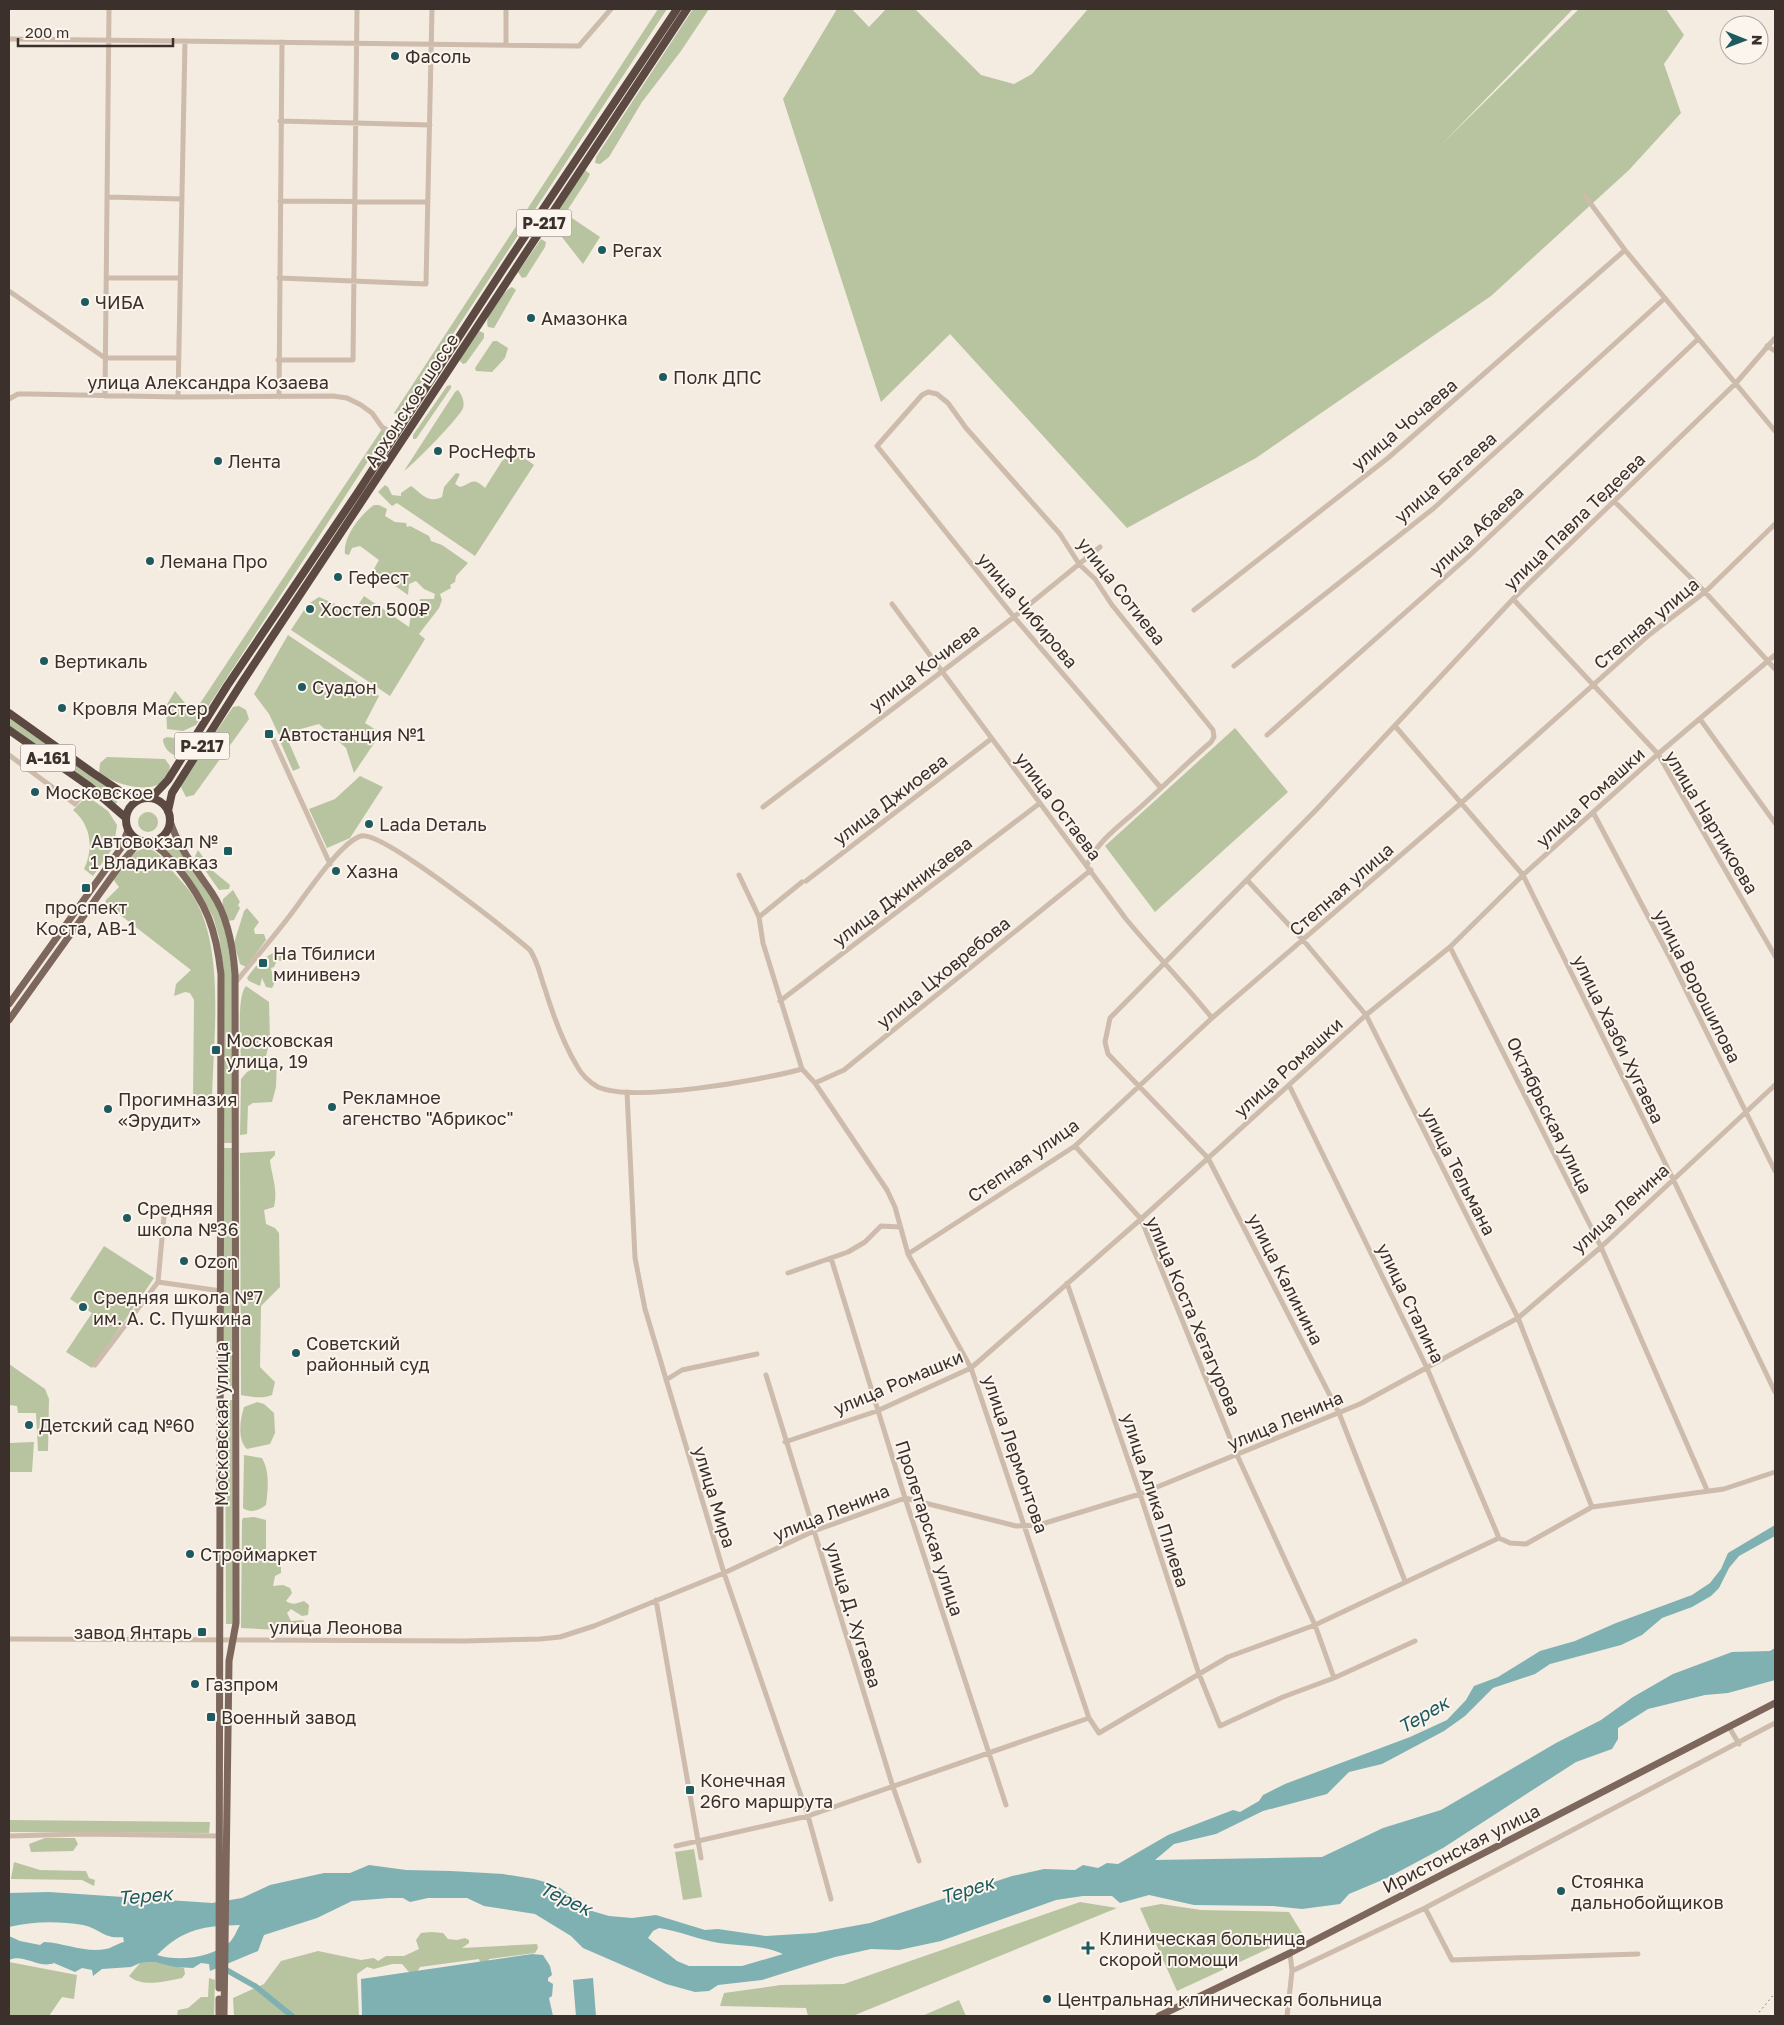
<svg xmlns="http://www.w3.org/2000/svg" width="1784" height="2025" font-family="'Golos Text',sans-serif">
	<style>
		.green { fill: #b8c4a0 }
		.water { fill: #7fb0b2; fill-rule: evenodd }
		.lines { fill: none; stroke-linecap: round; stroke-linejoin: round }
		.canal { stroke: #7fb0b2; stroke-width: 5.5 }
		.minor { stroke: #cdbbac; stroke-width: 5 }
		.major { stroke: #7d675c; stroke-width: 7 }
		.highway { stroke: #5c4a42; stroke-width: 8 }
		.rail { stroke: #3b302b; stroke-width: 1; stroke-dasharray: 1 4; stroke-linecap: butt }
		.poi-dot { fill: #1f5a5e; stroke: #fbf5ee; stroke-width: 2 }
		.labels { text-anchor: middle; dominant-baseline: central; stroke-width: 4; stroke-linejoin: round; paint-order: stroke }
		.shield { fill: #fbf5ee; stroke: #756b66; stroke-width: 1 }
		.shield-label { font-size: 16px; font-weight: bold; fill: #3b302b }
		.poi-label { font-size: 18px; fill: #3b302b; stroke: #fbf5ee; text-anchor: start }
		.street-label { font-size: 18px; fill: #3b302b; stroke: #fbf5ee }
		.water-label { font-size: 19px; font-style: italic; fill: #1f5a5e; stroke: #fbf5ee }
	</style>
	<rect width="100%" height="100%" fill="#f4ebe1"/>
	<path class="green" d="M658 9H667L399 416 394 413Z
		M693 9H709L681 51 642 102 609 157 600 164 595 163 596 157Z
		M837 9H852L869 27 886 9H915L981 75 1014 84 1032 74 1088 9H1573L1443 143 1579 9H1666L1684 35 1664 64 1681 113 1629 170 1491 296 1256 458 1127 528 950 334 881 402 783 99Z
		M585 170 590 174 587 180 561 220 557 221 553 218Z
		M569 216 600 237 583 264 558 232Z
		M541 239 546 242 545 247 526 277 522 278 518 272Z
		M512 287 516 290 494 328 488 327C483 317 503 291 512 287Z
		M479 331 484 333V338L466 363 463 364 460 361V357Z
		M493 341H497L508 348 505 358 492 372 476 371 475 368Z
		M451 385V388L416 439H413V435L447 386Z
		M458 390C462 395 465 402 463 408 461 416 412 466 404 471L455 392Z
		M384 426 389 429 196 725 183 731 167 729 166 706 175 691 190 709 197 708Z
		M508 456 523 457 534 465 475 556 397 503 392 506 378 492 385 485 388 487 392 495 401 496V493L411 486C421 493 428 504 442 497L444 487 456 473 460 474 455 484 460 487C472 484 472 476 485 488L502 461Z
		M374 505H379L387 509 385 516 395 522 406 523 407 527 410 526 429 536 431 541 442 545 468 563 456 576 455 582 450 585 451 588 440 594 442 600 439 608 419 634 425 639 390 696 291 630 308 604 319 597 342 607 355 610 364 596 409 627 412 608 418 610 420 599H434L435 594 424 589 416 581 409 584 408 595 387 580 374 583 370 576 379 560 360 546 352 548 349 555 345 554C343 537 360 515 374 505Z
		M288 635 379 696 365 723 381 733 354 773 346 748 319 724 279 735 269 714 254 694Z
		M239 706 246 710 249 719 194 795 186 797 181 787 182 781 233 707Z
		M9 718 120 796 116 804 9 727Z
		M1235 728 1288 792 1155 912 1105 846Z
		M167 737 186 740 176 756C169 753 163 747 163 739Z
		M287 738 300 768 293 771 280 741Z
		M107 757 165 759 170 766C165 801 118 786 99 773L100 763Z
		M360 776 383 787 350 838 327 848 309 809 335 799Z
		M87 796 108 811 117 825 114 846 93 876 84 869C94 848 91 825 73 810Z
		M138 822a10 10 0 1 1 20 0a10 10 0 1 1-20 0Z
		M171 838 212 898 225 928 233 977V1143H223L224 970 219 937 213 917 200 893 162 845Z
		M148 848C160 852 167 865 175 874 182 882 191 891 196 901 225 954 213 1041 212 1101L193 1100 194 1000 190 993 185 992 174 996 176 984 191 970 110 907 105 901 119 887 113 879C123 867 131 849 148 848Z
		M198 850 213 871 230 885 229 889 219 890 195 856Z
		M233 890 240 902 238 905 240 908 234 920 228 921 222 907 223 899Z
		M247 908 259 922 254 929 255 934H264L266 940 246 967 240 964 234 943 244 911Z
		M279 950 286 957V962L277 960 274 967 271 968 274 984 272 988 266 987 262 978 260 986 249 981 247 978C256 964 266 956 279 950Z
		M246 986 269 1002 270 1040 266 1056 246 1067 241 1065C241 1048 236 997 246 986Z
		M277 1056 276 1087 272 1102 253 1103 248 1106 247 1134 240 1135 241 1079 247 1072Z
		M223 1148H233V1386H224Z
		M275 1151V1155L270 1160C272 1178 278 1188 274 1207L264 1210 266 1224 275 1228 279 1233 280 1287 261 1306 260 1367 275 1382 272 1395C263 1399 251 1397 241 1395L240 1153Z
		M104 1246 154 1278 92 1368 66 1352 92 1313 70 1299Z
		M9 1364 45 1389 49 1399 48 1451H38L36 1413H18L17 1406 9 1405Z
		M225 1400H232L233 1624H226Z
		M257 1402 264 1404 274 1413 275 1433 270 1444 247 1449C237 1439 240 1420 244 1407Z
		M34 1442 32 1472H9V1443Z
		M244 1455 262 1458C270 1472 268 1489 266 1505 259 1510 251 1514 243 1508Z
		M254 1517 266 1520V1557L270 1562 281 1564V1573L275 1576 273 1586 283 1585 290 1588 292 1593 286 1601C293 1606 297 1603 304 1601L309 1605 308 1615 302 1616 291 1609 287 1613 291 1621 303 1620 309 1628 303 1631 241 1628 242 1520 243 1518Z
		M9 1820 210 1822 209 1833 9 1832Z
		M45 1838H75L78 1844 73 1851 31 1852 29 1844Z
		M694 1849 702 1897 683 1900 675 1852Z
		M14 1862 40 1870 86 1871 89 1878 95 1880 94 1886 82 1880 11 1879Z
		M1080 1902 1117 1908 855 2015 808 2016 806 2008 720 2006 724 1993 781 1985 844 1984Z
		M1161 1904 1201 1910 1289 1912 1302 1933 1177 1991 1140 1908Z
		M431 1932 443 1933 448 1939 457 1940 465 1938 469 1940V1943L462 1948 537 1944 538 1948 535 1953 489 1959 488 1962H480L479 1959 420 1967 417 1972H409L402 1964H392L374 1969 367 1967 357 1974 359 2016H234L233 1998 264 1984 281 1961 318 1951 361 1960 374 1958 378 1961 386 1956H404L419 1949 416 1940 421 1933Z
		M9 1962 77 1975 74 1999 62 1997 49 2016H9Z
		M154 1962 184 1968 185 1974 182 1978C167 1981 142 1988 129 1976L140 1963Z
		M209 1978 215 1980 214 2016H177L178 2010 188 2008 201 1997H208Z
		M959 2000 966 2016H922Z"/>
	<path class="water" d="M1775 1525V1536L1739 1556 1729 1568 1719 1588 1711 1596 1692 1607 1662 1618 1642 1635 1621 1645 1550 1664 1535 1674 1493 1688 1465 1716 1444 1731 1382 1764 1349 1772 1327 1794 1263 1811 1216 1834 1174 1844 1155 1860 1322 1857 1383 1828 1441 1810 1556 1743 1601 1720 1633 1697 1673 1674 1732 1652 1770 1651 1775 1648V1680L1728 1693 1705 1695 1648 1709 1618 1728V1739L1612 1749 1576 1762 1443 1848 1387 1878 1349 1894 1340 1904 1302 1909 1273 1906 1194 1905 1149 1895 1120 1903 1112 1896H1083L1056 1900 941 1941 899 1950 871 1949 835 1957 762 1980 718 1985 709 1991 695 1992 666 1984 583 1948 571 1936 535 1914 484 1906 467 1898H428L410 1902 403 1898H389L352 1901 317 1918 264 1935 258 1951 210 1971 209 1964 201 1963 193 1968 175 1967 154 1962 140 1963 131 1967 102 1969 93 1976 92 1970 82 1968 75 1972 54 1963C39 1969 23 1953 9 1960V1936L20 1941 40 1945 44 1942C65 1943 85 1953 106 1949 112 1948 118 1943 124 1942L123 1937C103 1939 101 1929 83 1925 60 1921 32 1921 9 1927V1893L49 1892 212 1903 242 1898 270 1885 324 1873H350L369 1865 406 1870 451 1871 503 1874 534 1879 556 1885 592 1911 609 1916 632 1918 656 1915 705 1930 718 1929 766 1936 815 1933 870 1923 1012 1876 1044 1869 1075 1870 1083 1865 1098 1868 1107 1863 1118 1864 1168 1835 1233 1810 1240 1812 1259 1801 1263 1795 1285 1784 1410 1737 1447 1720 1466 1700 1474 1686 1498 1677 1540 1651 1575 1641 1616 1623 1692 1595 1710 1583 1721 1569 1728 1553ZM240 1925C237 1930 234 1938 230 1942 211 1958 179 1962 157 1955 184 1928 204 1926 240 1925ZM659 1928C680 1931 699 1940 719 1943 740 1946 764 1945 783 1954L742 1966H689L677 1961 648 1938 653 1931Z
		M532 1954 543 1955 550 1966 552 1975 548 1978V1981L553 1984 552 1996 549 1998 553 2016H362L361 1979Z
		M593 1978 596 2016H576L573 1980Z"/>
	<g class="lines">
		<path class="canal" d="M223 1968 255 1986 292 2016"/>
		<path class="minor" d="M9 39 579 46 611 9
			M506 45V9
			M280 121 430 125
			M1585 196 1625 250 1775 431
			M107 197 182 199
			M280 201 427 202
			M107 278H180
			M279 278 426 284 432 9
			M9 291 105 358H178
			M1767 346 1775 351
			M278 360H353L357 9
			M105 396 109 9
			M178 397 185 41
			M279 397 282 42
			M9 399 18 394H30L178 397 333 396 347 398 361 405 372 413 382 427 403 440
			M1614 501 1705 592 1775 669
			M1513 599 1658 754 1775 956
			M892 604 1126 919C1154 953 1185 984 1212 1018
			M1194 610 1388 458 1625 250
			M1234 666 1434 508 1665 298
			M1700 719 1775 823
			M1395 726 1523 875 1673 1179 1775 1392
			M1267 735 1469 556 1698 339
			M272 737 330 864
			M9 755 75 804 89 786
			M763 807 1014 617 1100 547
			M1594 814 1670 958 1775 1171
			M1087 865C1098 839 1125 822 1145 803 1167 783 1188 762 1211 742L1214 737 1213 730 1112 605 1095 579 1079 564 1060 534 966 428 948 403 937 394 928 392 922 395 877 446 1014 617 1161 788
			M739 875 759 917 763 943 802 1069 815 1083 844 1070 1091 870
			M1247 880 1303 940 1366 1015 1518 1318 1592 1507
			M806 881 991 739
			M759 917 802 882
			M1450 947 1601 1247 1707 1490
			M235 983C253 961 271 940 288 918 303 899 340 842 361 836 382 830 509 932 530 950 538 962 540 975 545 989 553 1015 563 1043 577 1066 581 1074 590 1083 598 1087 633 1103 763 1080 802 1069
			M780 1001 1040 803
			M815 1083 887 1190 895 1207 908 1254 971 1368 1089 1718
			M1289 1085 1427 1368 1499 1538
			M627 1092 635 1258 645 1309 724 1573 808 1816 831 1899
			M1075 1146 1141 1219 1237 1455 1315 1625 1334 1678
			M164 1216 158 1282 221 1291
			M908 1254 1075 1146 1212 1018 1460 804 1649 635 1705 592 1775 524
			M831 1258 905 1498 1006 1805
			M788 1273 848 1252 865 1242 881 1226 900 1227
			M1067 1283 1140 1494 1199 1674 1220 1726 1283 1697 1334 1678 1415 1641
			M95 1365 158 1282
			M766 1375 893 1787 919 1861
			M666 1380 682 1370 757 1354
			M785 1442 877 1411 971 1368 1141 1219 1366 1015 1450 947 1523 875 1658 754 1775 655
			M1405 1581 1339 1413 1208 1158 1108 1054 1105 1042 1110 1018 1316 810 1513 599 1736 383 1775 338
			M656 1600 701 1858
			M9 1639 465 1641 540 1639 560 1637 594 1626 724 1573 814 1531 905 1498 1016 1526 1039 1525 1140 1494 1360 1404 1518 1318 1601 1247 1775 1085
			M1729 1727 1739 1744
			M9 1836 83 1834 219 1836
			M676 1846 808 1816 1089 1718 1099 1733 1228 1657 1315 1625 1499 1538 1510 1543 1526 1544 1592 1507 1724 1489 1775 1472
			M1425 1908 1452 1960 1638 1954
			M1292 1971 1425 1908 1775 1723
			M1287 2016 1292 1971 1290 1953"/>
		<path class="major" d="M170 821C179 849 196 869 212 893 228 917 233 946 235 974L236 1607V1623L229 1661 224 2016
			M149 843C162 848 169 858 178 868 207 904 216 929 221 974L219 1988
			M9 1004 121 848 128 830
			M9 1020 123 861 134 848 145 842
			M219 2016V1999
			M1159 2016 1290 1953 1775 1703"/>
		<path class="highway" d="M9 713 93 773 126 795 141 799
			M9 730 89 786 126 818
			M126 820a22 22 0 1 1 44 0a22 22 0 1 1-44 0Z
			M151 798 168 780 227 686 358 492 511 257 677 9
			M168 811 172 793 241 684 687 9"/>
		<path class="rail" d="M1756 2016 1775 1993"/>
	</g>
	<g class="poi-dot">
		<circle cx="395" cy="56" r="5"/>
		<circle cx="602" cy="250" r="5"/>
		<circle cx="85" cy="302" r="5"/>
		<circle cx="531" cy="318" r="5"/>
		<circle cx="663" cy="377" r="5"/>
		<circle cx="438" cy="451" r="5"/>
		<circle cx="218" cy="461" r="5"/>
		<circle cx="150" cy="561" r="5"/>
		<circle cx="338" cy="577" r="5"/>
		<circle cx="310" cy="609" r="5"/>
		<circle cx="44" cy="661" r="5"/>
		<circle cx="302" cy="687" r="5"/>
		<circle cx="62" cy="708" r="5"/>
		<rect x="264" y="729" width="10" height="10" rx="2.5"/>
		<circle cx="35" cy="792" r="5"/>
		<circle cx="369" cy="824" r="5"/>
		<rect x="223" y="846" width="10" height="10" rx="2.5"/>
		<circle cx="336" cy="871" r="5"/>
		<rect x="81" y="883" width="10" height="10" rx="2.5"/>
		<rect x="258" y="958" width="10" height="10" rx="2.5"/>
		<rect x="211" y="1045" width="10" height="10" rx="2.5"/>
		<circle cx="332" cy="1107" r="5"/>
		<circle cx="108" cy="1109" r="5"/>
		<circle cx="127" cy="1218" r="5"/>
		<circle cx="184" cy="1261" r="5"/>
		<circle cx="83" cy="1307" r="5"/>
		<circle cx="296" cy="1353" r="5"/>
		<circle cx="29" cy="1425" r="5"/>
		<circle cx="190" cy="1554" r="5"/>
		<rect x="197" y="1627" width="10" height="10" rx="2.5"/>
		<circle cx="195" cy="1684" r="5"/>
		<rect x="206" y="1712" width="10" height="10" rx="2.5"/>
		<rect x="685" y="1785" width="10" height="10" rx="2.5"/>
		<circle cx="1561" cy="1891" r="5"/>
		<path d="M1085.5 1940.5h5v5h5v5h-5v5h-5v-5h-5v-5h5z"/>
		<circle cx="1047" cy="1999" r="5"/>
	</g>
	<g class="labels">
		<g class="shield">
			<rect x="516.5" y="209.5" width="55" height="27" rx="4"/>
			<rect x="174.5" y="732.5" width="55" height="27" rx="4"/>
			<rect x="20.5" y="744.5" width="55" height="27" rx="4"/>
		</g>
		<g class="shield-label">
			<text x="544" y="223">Р-217</text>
			<text x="202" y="746">Р-217</text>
			<text x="48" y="758">А-161</text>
		</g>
		<g class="poi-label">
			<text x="405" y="56">Фасоль</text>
			<text x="612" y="250">Регах</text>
			<text x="95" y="302">ЧИБА</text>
			<text x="541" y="318">Амазонка</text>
			<text x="673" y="377">Полк ДПС</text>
			<text x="448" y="451">РосНефть</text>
			<text x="228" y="461">Лента</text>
			<text x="160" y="561">Лемана Про</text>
			<text x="348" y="577">Гефест</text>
			<text x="320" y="609">Хостел 500₽</text>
			<text x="54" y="661">Вертикаль</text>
			<text x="312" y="687">Суадон</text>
			<text x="72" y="708">Кровля Мастер</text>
			<text x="279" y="734">Автостанция №1</text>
			<text x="45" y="792">Московское</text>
			<text x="379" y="824">Lada Dеталь</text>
			<text x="218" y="841" text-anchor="end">Автовокзал №<tspan x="218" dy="21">1 Владикавказ</tspan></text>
			<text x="346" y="871">Хазна</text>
			<text x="86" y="907" text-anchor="middle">проспект<tspan x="86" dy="21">Коста, АВ-1</tspan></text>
			<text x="273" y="953">На Тбилиси<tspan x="273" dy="21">минивенэ</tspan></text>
			<text x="226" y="1040">Московская<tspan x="226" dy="21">улица, 19</tspan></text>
			<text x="342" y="1097">Рекламное<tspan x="342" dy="21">агенство "Абрикос"</tspan></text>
			<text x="118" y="1099">Прогимназия<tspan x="118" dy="21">«Эрудит»</tspan></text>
			<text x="137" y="1208">Средняя<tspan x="137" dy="21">школа №36</tspan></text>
			<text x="194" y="1261">Ozon</text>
			<text x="93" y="1297">Средняя школа №7<tspan x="93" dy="21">им. А. С. Пушкина</tspan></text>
			<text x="306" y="1343">Советский<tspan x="306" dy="21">районный суд</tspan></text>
			<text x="39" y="1425">Детский сад №60</text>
			<text x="200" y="1554">Строймаркет</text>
			<text x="192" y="1632" text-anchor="end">завод Янтарь</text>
			<text x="205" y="1684">Газпром</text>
			<text x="221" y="1717">Военный завод</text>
			<text x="700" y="1780">Конечная<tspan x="700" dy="21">26го маршрута</tspan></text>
			<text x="1571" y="1881">Стоянка<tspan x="1571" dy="21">дальнобойщиков</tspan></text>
			<text x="1099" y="1938">Клиническая больница<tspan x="1099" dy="21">скорой помощи</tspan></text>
			<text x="1057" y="1999">Центральная клиническая больница</text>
		</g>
		<g class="street-label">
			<text x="208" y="382">улица Александра Козаева</text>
			<text transform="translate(411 400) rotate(-57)">Архонское шоссе</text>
			<text transform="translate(1404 424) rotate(-40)">улица Чочаева</text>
			<text transform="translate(1445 477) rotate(-41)">улица Багаева</text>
			<text transform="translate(1574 521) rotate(-44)">улица Павла Тедеева</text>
			<text transform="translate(1476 530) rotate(-43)">улица Абаева</text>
			<text transform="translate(1122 591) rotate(52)">улица Сотиева</text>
			<text transform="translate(1028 610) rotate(50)">улица Чибирова</text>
			<text transform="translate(1646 623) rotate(-40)">Степная улица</text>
			<text transform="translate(924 667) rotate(-37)">улица Кочиева</text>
			<text transform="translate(1590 797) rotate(-42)">улица Ромашки</text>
			<text transform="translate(890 799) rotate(-37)">улица Джиоева</text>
			<text transform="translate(1059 806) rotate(53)">улица Остаева</text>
			<text transform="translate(1712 822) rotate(59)">улица Нартикоева</text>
			<text transform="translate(1341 889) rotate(-41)">Степная улица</text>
			<text transform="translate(902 891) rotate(-37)">улица Джиникаева</text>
			<text transform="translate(943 972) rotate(-39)">улица Цховребова</text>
			<text transform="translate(1698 986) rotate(63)">улица Ворошилова</text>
			<text transform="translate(1619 1039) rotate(64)">улица Хазби Хугаева</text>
			<text transform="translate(1288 1067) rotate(-42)">улица Ромашки</text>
			<text transform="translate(1550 1115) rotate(64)">Октябрьская улица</text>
			<text transform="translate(1023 1160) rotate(-35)">Степная улица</text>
			<text transform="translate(1459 1171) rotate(63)">улица Тельмана</text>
			<text transform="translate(1620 1208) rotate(-42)">улица Ленина</text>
			<text transform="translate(1286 1279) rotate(63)">улица Калинина</text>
			<text transform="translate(1411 1303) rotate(64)">улица Сталина</text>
			<text transform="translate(1194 1316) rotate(67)">улица Коста Хетагурова</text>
			<text transform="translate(898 1382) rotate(-23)">улица Ромашки</text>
			<text transform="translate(1285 1420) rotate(-23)">улица Ленина</text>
			<text transform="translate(221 1424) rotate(-90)">Московская улица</text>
			<text transform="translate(1016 1454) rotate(71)">улица Лермонтова</text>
			<text transform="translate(715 1497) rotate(73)">улица Мира</text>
			<text transform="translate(1156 1500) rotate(72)">улица Алика Плиева</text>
			<text transform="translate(831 1512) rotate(-22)">улица Ленина</text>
			<text transform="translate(930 1528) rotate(72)">Пролетарская улица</text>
			<text transform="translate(854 1615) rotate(73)">улица Д. Хугаева</text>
			<text x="336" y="1627">улица Леонова</text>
			<text transform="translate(1461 1848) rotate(-27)">Иристонская улица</text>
		</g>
		<g class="water-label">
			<text transform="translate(1423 1714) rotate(-30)">Терек</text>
			<text transform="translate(967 1889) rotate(-17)">Терек</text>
			<text transform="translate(145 1895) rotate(-5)">Терек</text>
			<text transform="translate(566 1898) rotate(25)">Терек</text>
		</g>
	</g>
	<rect width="1784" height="2025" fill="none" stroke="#3b302b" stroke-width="20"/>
	<g transform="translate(1744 40) rotate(91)"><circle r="24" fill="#fbf5ee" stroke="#aea6a0"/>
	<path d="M0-4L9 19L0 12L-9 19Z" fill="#1f5a5e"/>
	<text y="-8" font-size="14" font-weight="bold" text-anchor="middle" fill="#3b302b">N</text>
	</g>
	<path d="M18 38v8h155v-8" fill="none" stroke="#3b302b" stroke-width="2.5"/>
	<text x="25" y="38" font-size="15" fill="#3b302b" stroke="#fbf5ee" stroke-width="4" paint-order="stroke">200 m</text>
</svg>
